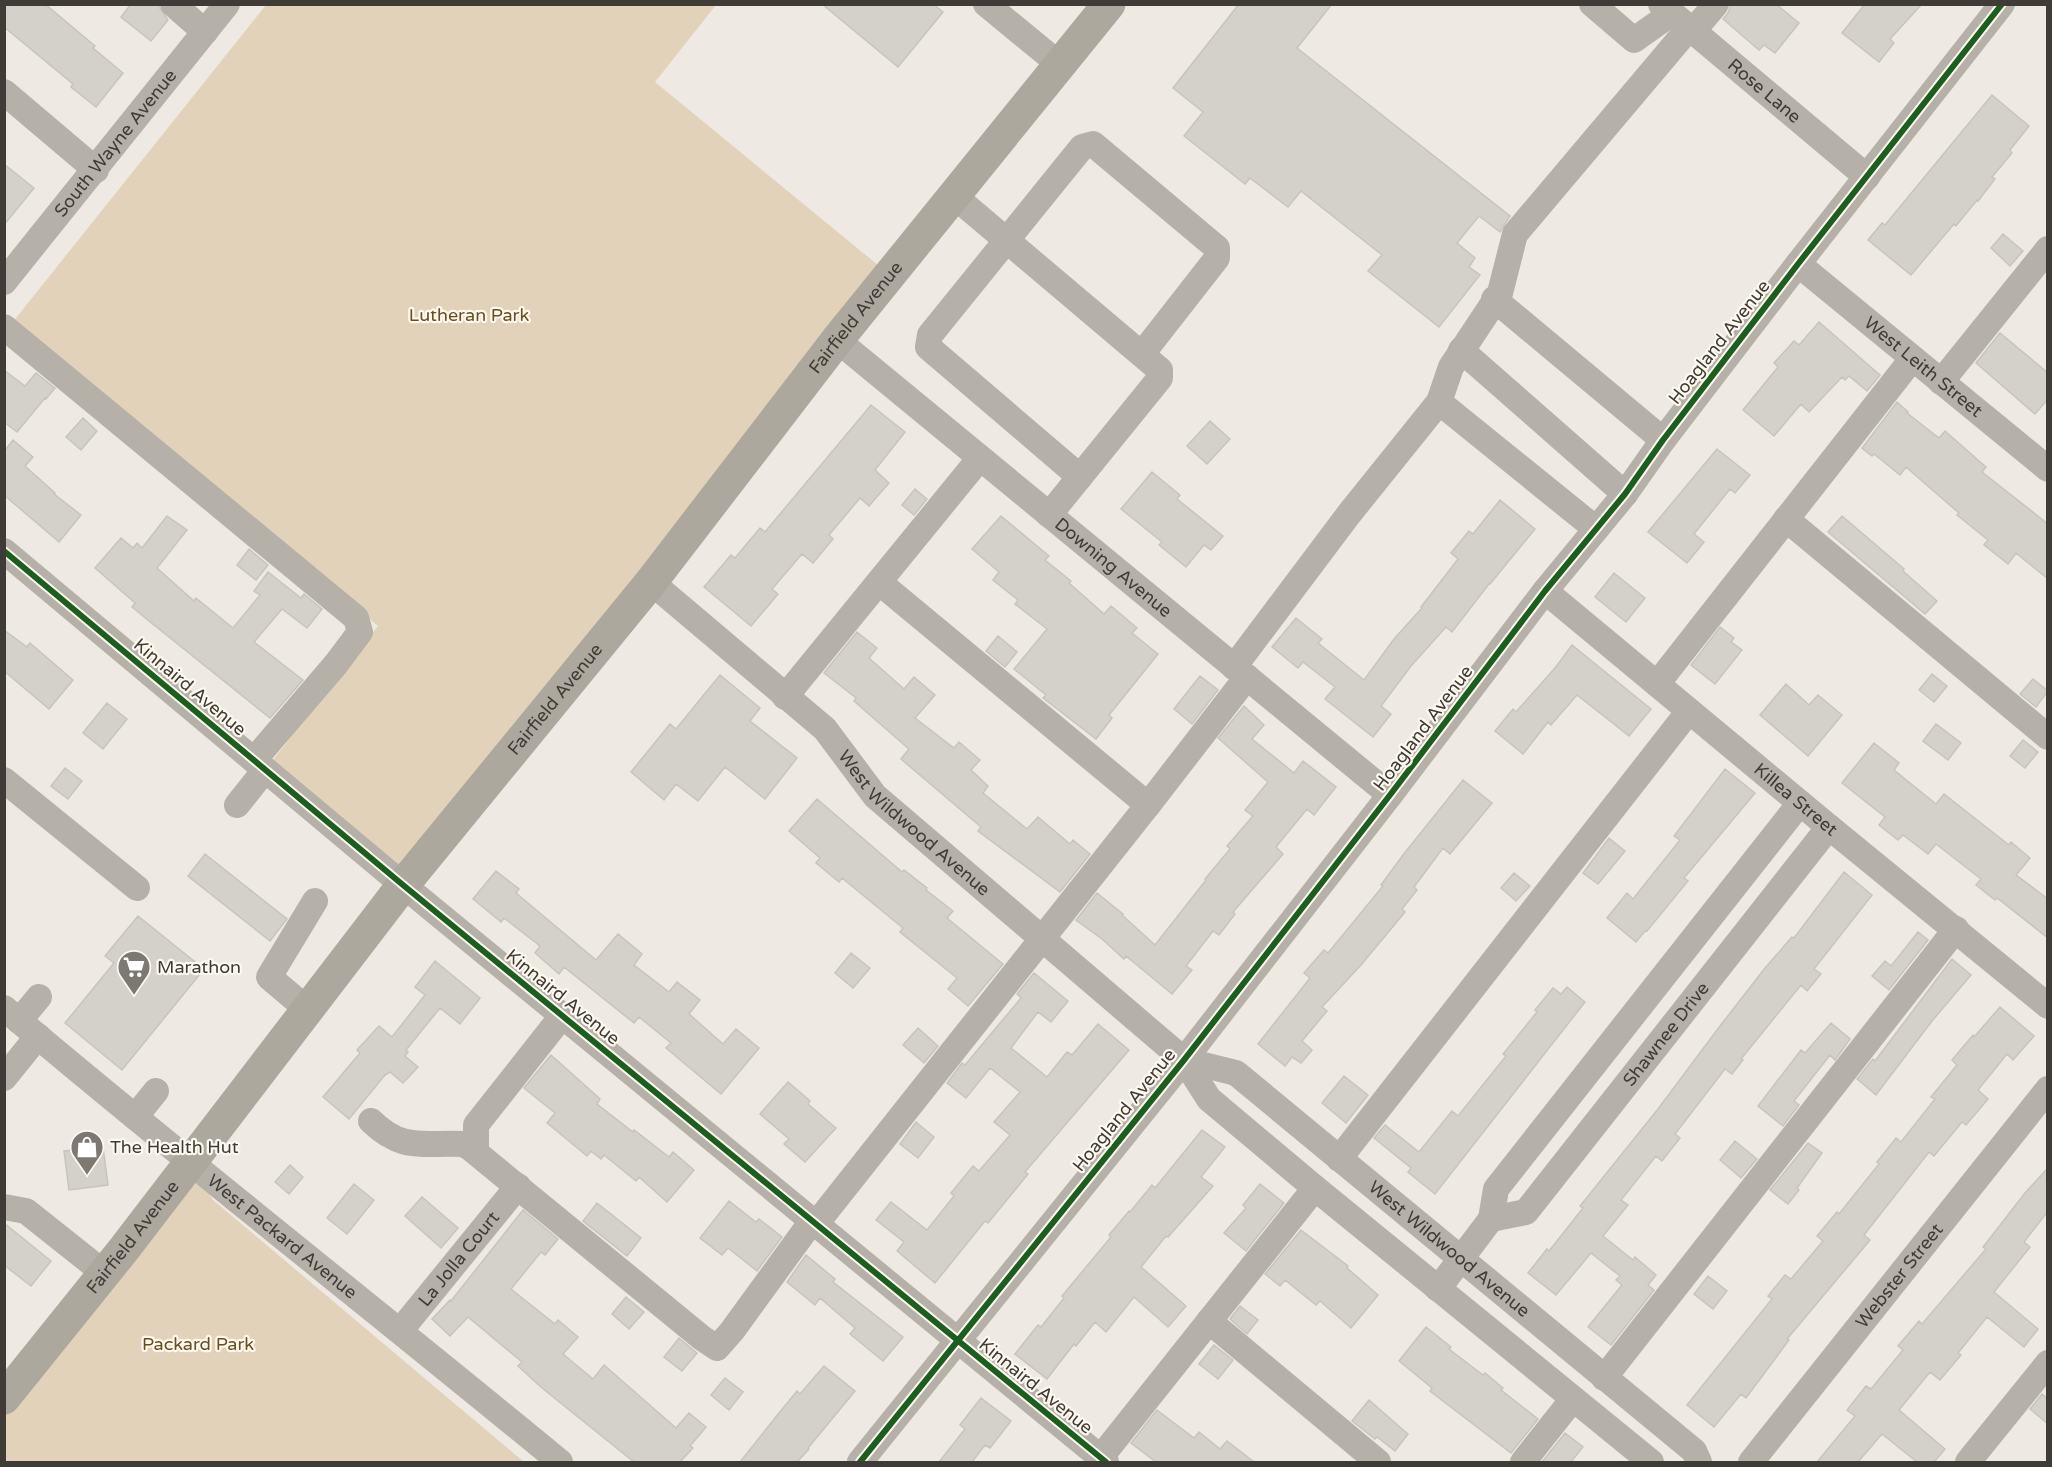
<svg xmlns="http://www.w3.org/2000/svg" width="2052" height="1467" font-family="'Varela Round',sans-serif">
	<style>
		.green { fill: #e1d2b9 }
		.building { fill: #d4d1cb; stroke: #c7c4be; stroke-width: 1.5 }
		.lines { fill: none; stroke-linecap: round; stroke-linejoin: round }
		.minor { stroke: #b5b0a8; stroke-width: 26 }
		.major { stroke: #ada89d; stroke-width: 33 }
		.cycleway-casing { stroke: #fff8ee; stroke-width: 10 }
		.cycleway { stroke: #1b5e20; stroke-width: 6 }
		.labels { text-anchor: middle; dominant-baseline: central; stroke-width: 4.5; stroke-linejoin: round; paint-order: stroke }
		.street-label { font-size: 18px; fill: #3f3c37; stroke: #fff8ee }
		.park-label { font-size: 18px; fill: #694f1f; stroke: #fff8ee }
		.poi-label { font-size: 18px; fill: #3f3c37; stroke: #fff8ee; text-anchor: start }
	</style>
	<rect width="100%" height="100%" fill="#eeeae3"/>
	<path class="green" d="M266 5H716L655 82 890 275 403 885 265 770 378 626 12 323Z
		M191 1163 213 1200 524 1462H5L4 1398Z"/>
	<path class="building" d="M4 4H45L95 46 93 48 123 73 96 107 71 87 73 84 4 27Z
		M131 4H157L168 20 151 41 121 17Z
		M822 4H933L943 12 898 67Z
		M1239 4H1332L1297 48 1510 216 1500 232 1479 216 1457 243 1475 258 1469 267 1480 275 1439 327 1368 271 1382 255 1301 191 1288 207 1250 178 1245 184 1184 136 1203 112 1173 88Z
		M1731 4H1776L1799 23 1775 53 1764 45 1759 50 1723 19 1728 13Z
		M1865 4H1922L1890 39 1894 43 1879 62 1842 33Z
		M1992 95 2029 126 2010 150 2012 153 1992 177 1995 179 1978 201 1977 200 1956 226 1954 224 1911 275 1868 240 1882 223 1885 225Z
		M4 164 34 188 4 225Z
		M2003 234 2023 251 2010 266 1991 248Z
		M1819 322 1880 375 1867 391 1849 376 1845 380 1842 377 1809 412 1801 404 1774 436 1743 410 1778 367 1774 363 1794 341 1799 345Z
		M2000 333 2048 373V399L2035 414 1976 363Z
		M4 370 25 386 36 373 55 388 46 399 45 398 17 432 4 422Z
		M1897 402 1908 412 1907 413 1939 438 1945 431 1986 467 1982 472 2048 524V579L2016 553 2008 564 1984 545 1988 540 1957 515 1959 513 1906 467 1900 475 1874 454 1872 456 1862 448Z
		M871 405 905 432 875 470 889 483 869 506 860 498 829 535 833 539 813 563 802 554 772 589 778 594 751 626 704 587 731 555 735 558 760 528 765 532Z
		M83 418 97 431 81 450 66 437Z
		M1210 421 1230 439 1207 464 1187 446Z
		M13 440 33 457 25 466 55 493 54 494 81 515 59 542 4 495V447L6 449Z
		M1717 449 1750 475 1735 493 1730 489 1694 534 1704 542 1687 563 1648 532Z
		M1152 472 1180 495 1177 499 1223 536 1211 550 1204 545 1186 567 1159 545 1162 542 1121 509Z
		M915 489 927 499 914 515 902 505Z
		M1500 500 1535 529 1490 584H1489L1452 632 1446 627 1411 666 1381 706 1391 714 1373 737 1325 699 1335 687 1303 662 1298 668 1272 647 1296 618 1322 639 1318 643 1364 680 1394 639 1422 608 1421 607 1458 559 1451 553 1469 531 1473 534Z
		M167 516 187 530 157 568 194 601 196 598 233 628 260 595 254 591 268 572 301 598 304 594 322 609 307 628 282 609 254 642 303 680 270 718 149 621 132 607 135 603 95 568 121 538 133 548 137 543 142 548Z
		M1001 516 1049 556 1045 560 1071 581 1069 583 1104 614 1111 606 1137 628 1132 633 1158 654 1109 715 1112 718 1096 739 1043 698 1046 695 1014 669 1047 629 1015 604 1018 600 993 580 999 572 972 549Z
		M1842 516 1904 569 1903 571 1937 601 1925 614 1828 532Z
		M249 549 268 565 256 580 237 565Z
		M1614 573 1645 598 1626 622 1595 597Z
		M1720 627 1734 638 1731 642 1742 650 1715 684 1691 665Z
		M4 630 27 647 30 643 73 680 49 709 4 671Z
		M857 632 877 648 869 658 904 689 914 677 935 695 915 718 954 748 959 742 980 760 971 770 988 786 983 793 1027 829 1038 817 1070 844 1073 840 1090 854 1060 892 978 831 981 827 901 759 909 749 854 701 856 698 824 673Z
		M998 636 1017 652 1005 667 986 651Z
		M1572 645 1651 709 1629 736 1577 695 1551 725 1548 722 1523 754 1495 731 1513 709 1516 712 1555 668Z
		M1932 674 1947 686 1934 702 1919 690Z
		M720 675 760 708 750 721 797 758 765 799 725 767 698 801 676 784 664 800 631 772 670 724 676 729Z
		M1200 676 1218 690 1192 724 1174 709Z
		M2033 679 2048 691 2036 707 2020 694Z
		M1786 684 1809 705 1818 695 1842 715 1808 756 1760 715Z
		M107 703 127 719 103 749 83 733Z
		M1244 706 1264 725 1252 739 1294 773 1303 761 1336 787 1314 815 1307 809 1276 847 1283 854 1233 912 1235 914 1219 935 1213 931 1186 966 1192 970 1172 994 1126 956 1124 959 1102 939 1076 920 1097 893 1123 914 1122 915 1155 945 1206 880 1205 879 1230 849 1227 846 1253 816 1245 810 1268 782 1218 738Z
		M1936 724 1961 743 1948 760 1923 741Z
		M2023 740 2038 752 2025 768 2010 756Z
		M1874 743 1899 763 1894 770 1936 804 1944 794 2009 845 2011 842 2030 858 2016 875 2048 899V938L1997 898 1995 900 1976 885 1981 879 1936 844 1928 854 1903 835 1898 840 1879 825 1885 817 1842 783Z
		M65 768 82 781 68 799 51 786Z
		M1725 769 1755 793 1684 878 1688 881 1647 931 1646 930 1636 942 1607 918 1627 893 1633 899 1680 840 1674 836Z
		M1463 780 1492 803 1450 854 1443 848 1414 887 1417 890 1402 909 1405 912 1361 965 1322 1007 1327 1011 1302 1041 1312 1050 1301 1063 1292 1057 1285 1066 1258 1044 1310 978 1304 973 1324 950 1328 953 1383 886 1381 885 1403 855Z
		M817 799 902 872 904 870 927 888 926 890 953 911 947 918 1003 964 968 1006 948 989 957 978 900 932 903 928 842 878 839 882 816 863 820 858 789 831Z
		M1609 838 1625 851 1598 884 1583 873Z
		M205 854 287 919 270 941 188 876Z
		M496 871 519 889 516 893 596 960 618 934 642 954 634 965 669 992 677 982 700 1000 689 1014 723 1044 736 1029 759 1048 721 1094 666 1048 671 1043 639 1017 634 1023 564 967 559 974 535 953 540 946 504 918 501 922 473 899Z
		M1844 872 1872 895 1814 969 1821 974 1807 991 1801 985 1741 1059 1743 1060 1732 1074 1725 1069 1675 1134 1680 1138 1662 1161 1656 1156 1621 1200 1628 1205 1603 1236 1633 1260 1635 1257 1656 1275 1648 1285 1654 1290 1611 1345 1588 1327 1622 1285 1616 1280 1620 1276 1591 1253 1556 1295 1528 1273 1547 1249 1549 1251 1583 1208 1580 1206 1658 1109 1720 1026 1765 968 1792 937 1794 938Z
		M1514 873 1530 886 1516 901 1501 888Z
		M138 916 204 969 122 1070 65 1023 114 963 105 956Z
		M1918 932 1928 940 1889 990 1872 976 1885 961 1891 966Z
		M851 953 870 968 853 988 835 973Z
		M1952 959 1971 975 1932 1021 1876 1095 1857 1079 1873 1059 1875 1061Z
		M435 961 480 998 460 1024 440 1008 406 1050 408 1052 405 1056 418 1067 403 1083 390 1072 385 1075 349 1119 323 1097 360 1053 357 1050 379 1026 392 1037 425 995 415 987Z
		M1034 973 1068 1001 1051 1022 1038 1012 1011 1048 1047 1077 1067 1052 1072 1055 1098 1024 1129 1050 1025 1172 1028 1174 988 1223 985 1221 935 1283 897 1251 904 1242 876 1220 891 1202 927 1230 954 1196 951 1193 973 1166 979 1171 1010 1135 994 1122 1020 1092 990 1068 966 1098 947 1083 962 1063 965 1065 1021 998 1017 994Z
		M1567 987 1585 1002 1435 1194 1408 1172 1411 1168 1374 1138 1385 1125 1419 1152 1452 1111 1458 1116 1506 1056 1503 1054 1537 1012 1535 1010 1553 988 1561 994Z
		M2000 1007 2034 1036 2013 1060 2007 1054 1978 1090 1988 1099 1966 1125 1962 1122 1934 1156 1929 1152 1864 1235 1870 1240 1787 1339 1789 1340 1746 1398 1741 1394 1714 1427 1687 1405 1772 1299 1768 1296 1785 1275 1791 1279 1823 1241 1817 1236 1837 1212 1839 1214 1879 1164 1877 1162 1896 1138 1901 1142 1935 1099 1931 1097 1957 1065 1952 1060 1973 1035 1974 1037Z
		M1831 1023 1850 1039 1835 1060 1830 1055 1794 1101 1799 1105 1783 1126 1758 1106 1801 1050 1805 1053Z
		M918 1028 938 1046 924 1063 903 1045Z
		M551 1055 600 1099 597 1104 633 1132 634 1130 669 1157 673 1152 694 1170 667 1202 639 1177 636 1181 604 1155 601 1159 591 1151 587 1156 547 1123 555 1113 524 1088Z
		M1344 1076 1368 1095 1346 1123 1322 1103Z
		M788 1082 810 1101 808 1104 836 1128 805 1162 784 1144 789 1139 760 1114Z
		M916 1122 934 1137 918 1158 900 1144Z
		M1202 1130 1225 1147 1201 1177 1213 1186 1168 1237 1166 1236 1141 1267 1186 1306 1168 1327 1134 1297 1106 1332 1095 1322 1076 1346 1074 1344 1047 1379 1015 1354 1038 1325 1041 1327 1064 1298 1062 1296 1111 1237 1109 1235 1129 1211 1130 1212 1152 1185 1155 1188Z
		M1735 1141 1757 1159 1741 1178 1720 1160Z
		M1808 1143 1822 1153 1797 1188 1799 1190 1788 1204 1770 1190Z
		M103 1147 108 1185 69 1190 64 1151Z
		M290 1165 303 1177 289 1194 275 1182Z
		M2048 1168V1211L2024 1242 2030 1247 1994 1292 2038 1329 2024 1347 1987 1317 1958 1353 1961 1355 1940 1380 1930 1372 1899 1410 1945 1449 1934 1462H1917L1882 1434 1858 1462H1817L1855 1416 1847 1410 1866 1386 1871 1389 1903 1350 1898 1346 1919 1321 1922 1324 1986 1249 1983 1247 2025 1193Z
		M354 1184 374 1200 347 1234 327 1218Z
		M1260 1184 1284 1203 1246 1251 1224 1233 1246 1208 1243 1205Z
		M422 1197 458 1228 441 1248 405 1216Z
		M729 1201 756 1222 759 1219 782 1237 757 1271 728 1248 722 1255 700 1238Z
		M597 1203 641 1238 627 1256 583 1221Z
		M523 1210 558 1239 545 1255 541 1252 511 1289 555 1324 558 1320 578 1337 563 1354 593 1379 604 1365 676 1428 689 1413 706 1427 690 1446 693 1448 680 1462H634L542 1388 518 1366 522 1362 468 1317 450 1336 432 1319 450 1300 451 1301Z
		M4 1223 51 1261 31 1286 4 1265Z
		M1301 1230 1348 1266 1347 1268 1378 1295 1351 1328 1320 1301 1316 1305 1285 1280 1280 1286 1265 1274Z
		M806 1255 835 1279 833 1282 903 1337 883 1361 850 1334 855 1328 820 1298 815 1305 787 1282Z
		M1708 1276 1727 1291 1713 1309 1694 1294Z
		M626 1297 644 1312 629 1329 612 1314Z
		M1240 1306 1258 1320 1247 1334 1230 1319Z
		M1426 1327 1451 1347 1449 1349 1483 1375 1485 1373 1503 1388 1501 1390 1538 1419 1511 1453 1430 1391 1432 1388 1399 1361Z
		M679 1338 697 1353 682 1371 664 1357Z
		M1214 1345 1233 1360 1218 1379 1199 1364Z
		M824 1366 855 1391 808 1448 809 1449 797 1462H740L779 1413 797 1391 800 1394Z
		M725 1378 743 1392 729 1410 711 1395Z
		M2042 1394 2048 1399V1424L2030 1409Z
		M981 1398 1011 1421 990 1448 985 1445 972 1462H939L965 1429 960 1425Z
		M1369 1400 1408 1434 1395 1451 1377 1437 1375 1439 1352 1421Z
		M1157 1410 1194 1438 1199 1432 1220 1449 1227 1441 1254 1462H1156L1131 1443Z
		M1565 1433 1583 1447 1571 1462H1542Z"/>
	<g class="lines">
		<g class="minor">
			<path d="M173 4 205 32"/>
			<path d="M986 4 1059 64"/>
			<path d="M1592 4 1634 40 1672 13"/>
			<path id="s1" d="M1661 4 1867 177"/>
			<path d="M1693 31 1716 4"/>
			<path d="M4 92 96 170"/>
			<path d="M953 195 1160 370V378L1049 515"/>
			<path id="s2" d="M1798 264 2048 469"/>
			<path id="s3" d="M4 282 227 4"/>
			<path d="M1494 299 1663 440"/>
			<path d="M4 327 356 618 360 632 336 664 254 760"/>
			<path id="s4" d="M837 340 1390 795"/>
			<path d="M1461 350 1625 494"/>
			<path d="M1941 382 2048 249"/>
			<path d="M1439 402 1596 529"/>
			<path d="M1080 477 928 347 930 335 1082 147 1093 144 1217 248V258L1142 354"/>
			<path d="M1786 519 2048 737"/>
			<path d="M4 551 403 885 1106 1462"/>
			<path id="s5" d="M651 582 825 729 875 796 1184 1060 1209 1099 1315 1188 1651 1462"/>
			<path id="s6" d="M1545 591 1829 827 2048 1006"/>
			<path d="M1234 667 1349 514 1439 402 1451 367 1500 293 1515 234 1689 28"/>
			<path d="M1657 684 1912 359"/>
			<path d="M785 697 980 458"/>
			<path d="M4 780 137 888"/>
			<path d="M237 805 265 770"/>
			<path d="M1148 805 1247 677"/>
			<path id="s7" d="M4 1008C187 1163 376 1310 560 1462"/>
			<path d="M308 1010 269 977 315 901"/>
			<path d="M19 1021 39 997"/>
			<path id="s8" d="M1184 1060 1236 1073 1694 1451 1699 1462"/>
			<path d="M4 1078 38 1036"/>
			<path d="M135 1117 156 1091"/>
			<path d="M371 1121C403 1152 423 1142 463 1144L469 1147 702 1338 717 1348 732 1331 812 1221"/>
			<path d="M476 1151V1125L562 1016"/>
			<path d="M1339 1159 1689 711"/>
			<path d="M4 1207 26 1211 104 1273"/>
			<path id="s9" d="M1491 1219 1526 1212 1829 827"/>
			<path d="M816 1224 1148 805 880 583"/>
			<path d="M1438 1289 1491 1219 1496 1189 1800 803"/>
			<path d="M1209 1321 1378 1462"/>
			<path id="s10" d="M400 1331 518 1186"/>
			<path d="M1604 1378 1956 929"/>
			<path d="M860 1462 1184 1060 1390 795 1545 591 1625 494 1663 440 1798 264 2002 4"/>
			<path d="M1097 1462 1315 1188"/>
			<path d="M1523 1462 1572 1400"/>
			<path id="s11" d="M1751 1462 2048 1089"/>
			<path d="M1968 1462 2048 1363"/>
		</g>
		<path class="major" id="s12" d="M4 1398 124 1249 403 885 651 582 837 340 1109 4"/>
		<g class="cycleway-casing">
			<path id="cycleway" d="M4 551 403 885 1106 1462
				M860 1462 1184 1060 1390 795 1545 591 1625 494 1663 440 1798 264 2002 4"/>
		</g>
		<use href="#cycleway" class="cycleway"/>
	</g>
	<defs>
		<g id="supermarket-pin" transform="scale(1.725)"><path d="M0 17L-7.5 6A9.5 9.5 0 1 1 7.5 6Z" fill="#7c7973" stroke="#fff8ee"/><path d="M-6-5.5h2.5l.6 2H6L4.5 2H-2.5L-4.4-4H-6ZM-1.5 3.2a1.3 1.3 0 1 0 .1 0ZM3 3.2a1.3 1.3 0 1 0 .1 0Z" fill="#fff"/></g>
		<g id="shop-pin" transform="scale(1.725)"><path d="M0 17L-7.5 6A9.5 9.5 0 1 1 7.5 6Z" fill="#7c7973" stroke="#fff8ee"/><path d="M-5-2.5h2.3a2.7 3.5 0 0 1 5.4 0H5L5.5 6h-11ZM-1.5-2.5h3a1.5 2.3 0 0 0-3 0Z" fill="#fff"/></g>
	</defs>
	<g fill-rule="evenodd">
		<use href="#supermarket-pin" x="134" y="967"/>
		<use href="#shop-pin" x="87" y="1147"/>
	</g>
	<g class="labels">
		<g class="street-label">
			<text stroke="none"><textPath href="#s1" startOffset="135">Rose Lane</textPath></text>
			<text stroke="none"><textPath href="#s3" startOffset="178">South Wayne Avenue</textPath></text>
			<text stroke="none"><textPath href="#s12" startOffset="1376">Fairfield Avenue</textPath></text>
			<text transform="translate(1719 342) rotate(-52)">Hoagland Avenue</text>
			<text stroke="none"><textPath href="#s2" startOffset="162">West Leith Street</textPath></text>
			<text stroke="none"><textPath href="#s4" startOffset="358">Downing Avenue</textPath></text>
			<text transform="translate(190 687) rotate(40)">Kinnaird Avenue</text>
			<text stroke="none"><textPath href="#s12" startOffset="890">Fairfield Avenue</textPath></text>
			<text transform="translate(1423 728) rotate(-53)">Hoagland Avenue</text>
			<text stroke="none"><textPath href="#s6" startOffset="326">Killea Street</textPath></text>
			<text stroke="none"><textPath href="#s5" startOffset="358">West Wildwood Avenue</textPath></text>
			<text transform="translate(563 997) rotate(39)">Kinnaird Avenue</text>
			<text stroke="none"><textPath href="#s9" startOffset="262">Shawnee Drive</textPath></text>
			<text transform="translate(1124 1110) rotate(-51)">Hoagland Avenue</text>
			<text stroke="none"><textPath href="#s7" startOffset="360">West Packard Avenue</textPath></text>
			<text stroke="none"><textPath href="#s12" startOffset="206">Fairfield Avenue</textPath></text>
			<text stroke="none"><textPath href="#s8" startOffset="330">West Wildwood Avenue</textPath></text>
			<text stroke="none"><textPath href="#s10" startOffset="93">La Jolla Court</textPath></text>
			<text stroke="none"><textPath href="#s11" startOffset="238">Webster Street</textPath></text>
			<text transform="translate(1036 1386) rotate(39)">Kinnaird Avenue</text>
		</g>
		<g class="park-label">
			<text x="469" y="315">Lutheran Park</text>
			<text x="198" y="1344">Packard Park</text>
		</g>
		<g class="poi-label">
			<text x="157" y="967">Marathon</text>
			<text x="110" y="1147">The Health Hut</text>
		</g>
	</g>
	<rect width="2052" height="1467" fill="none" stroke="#3f3c37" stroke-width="12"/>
</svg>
